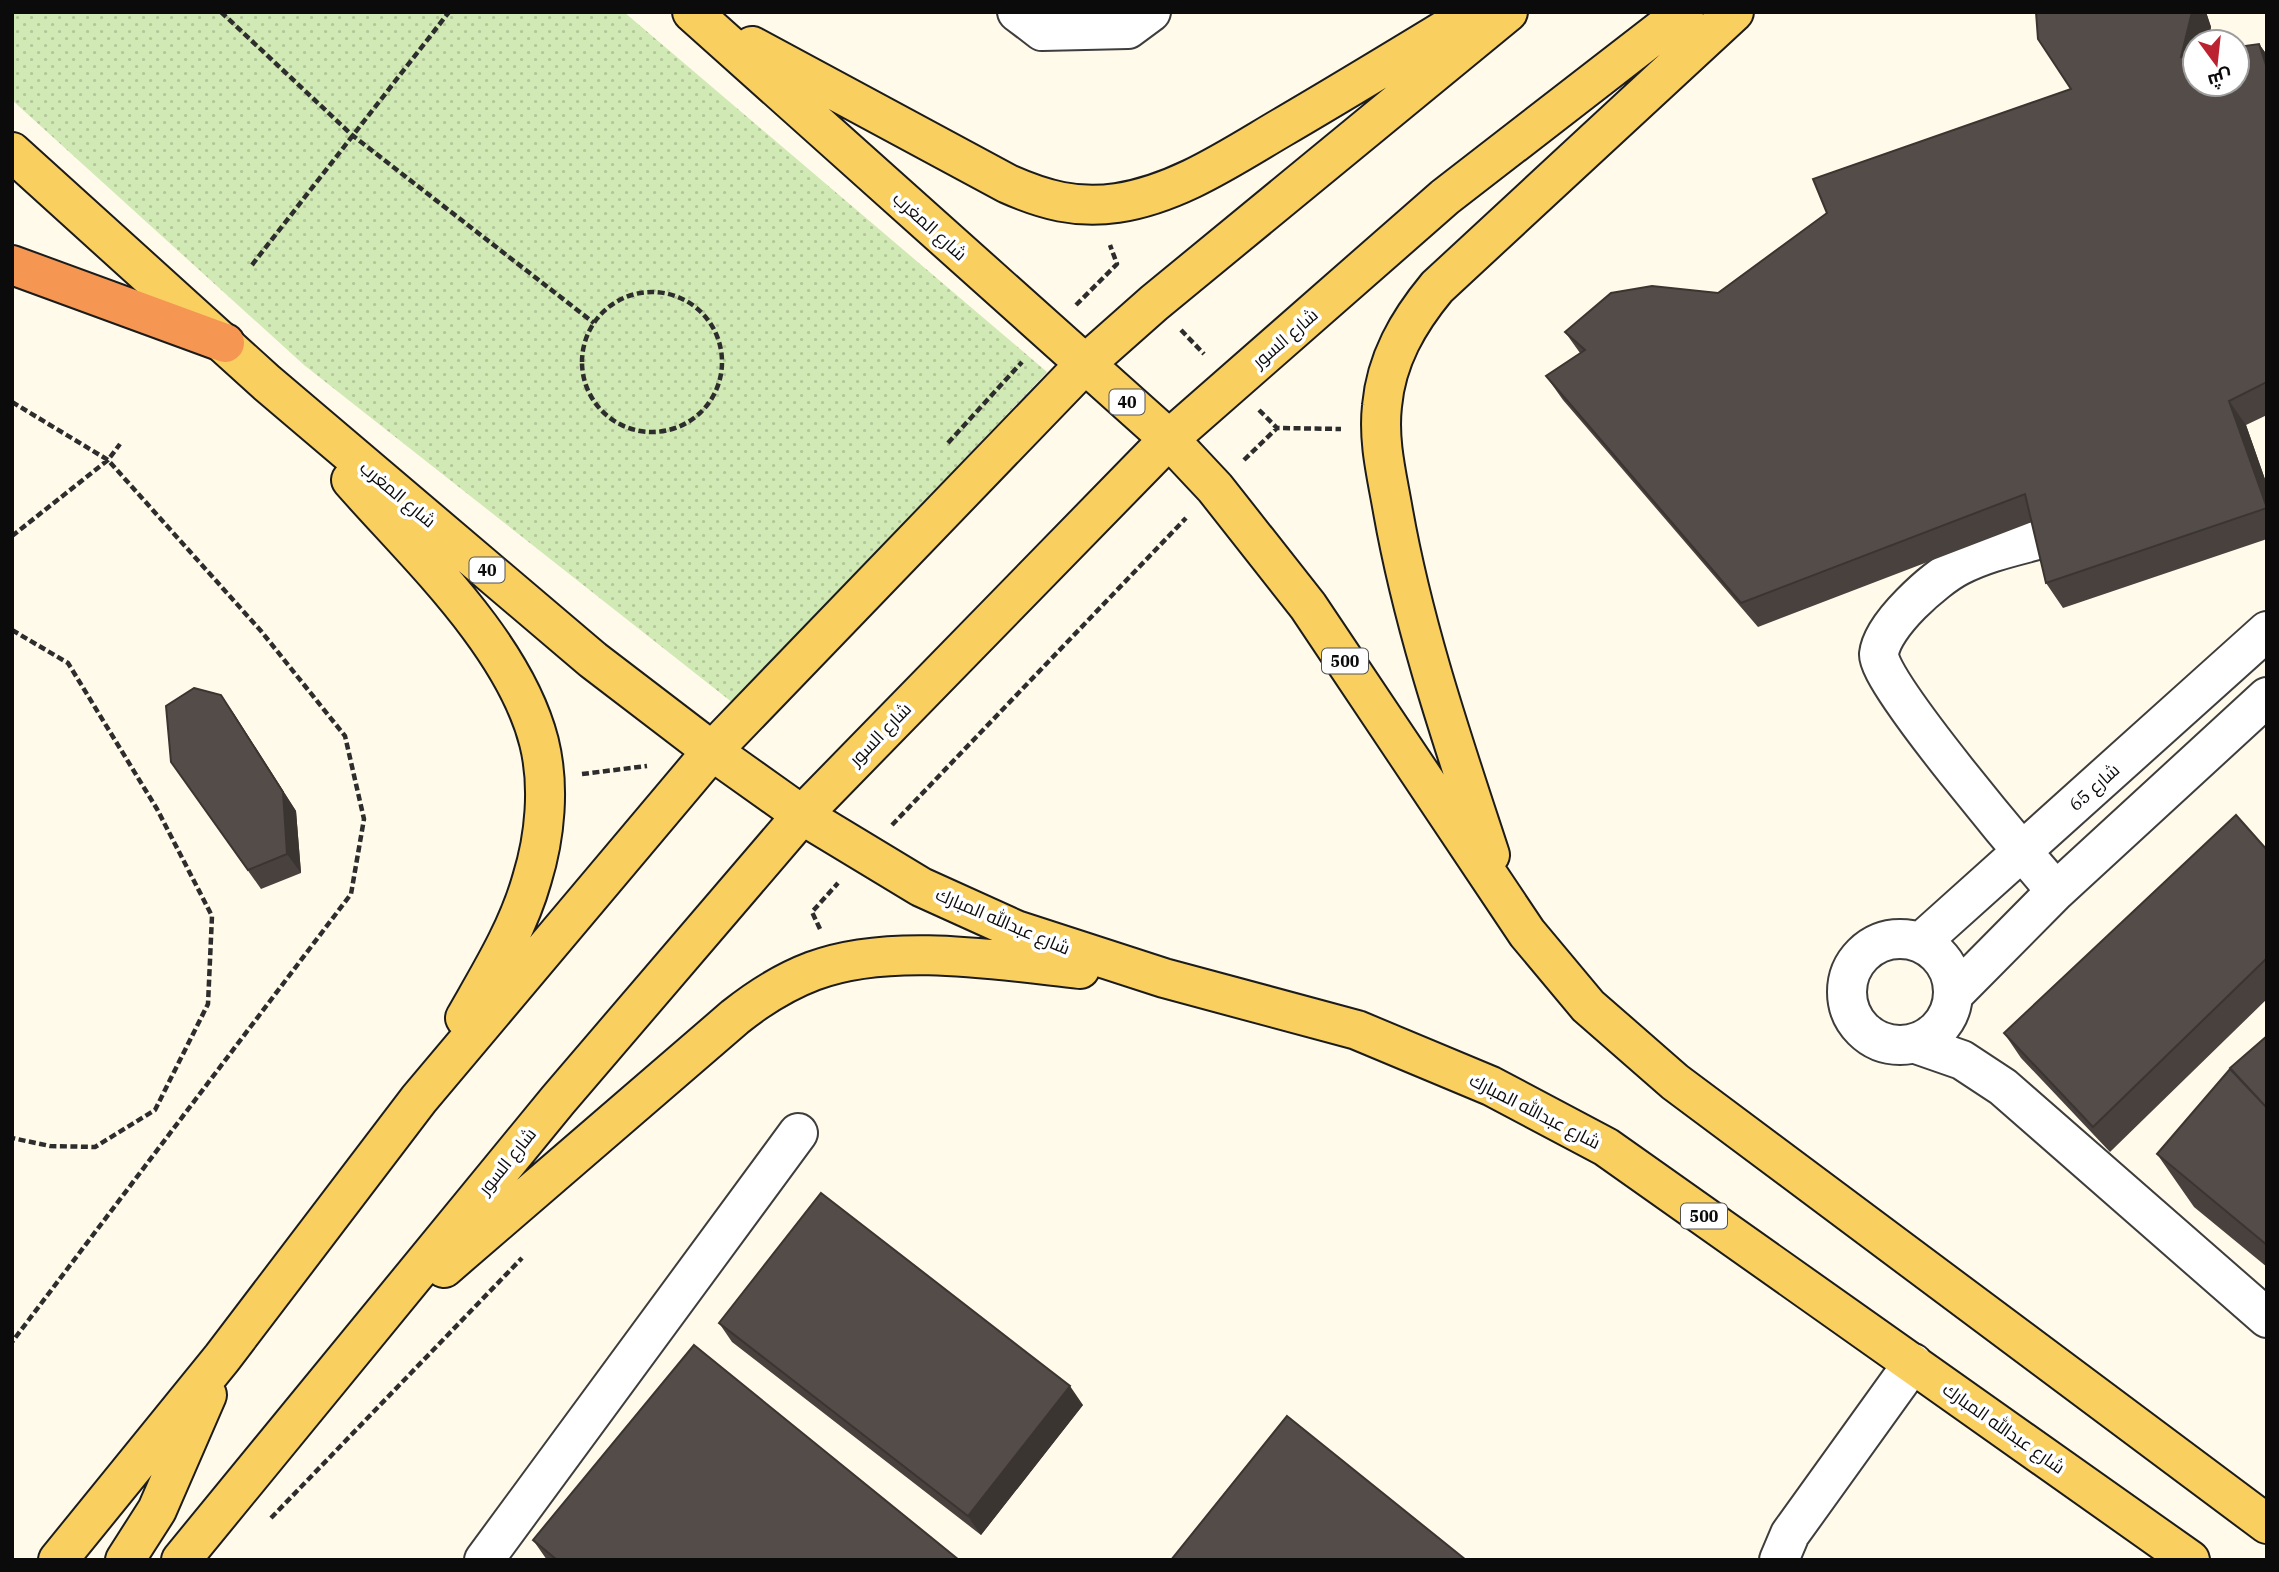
<svg xmlns="http://www.w3.org/2000/svg" width="2279" height="1572" font-family="'IBM Plex Serif',Cairo,serif">
	<style>
		.grass { fill: url(#grass-dots) }
		.lines { fill: none; stroke-linecap: round; stroke-linejoin: round }
		.minor-casing { stroke: #3e3e3e; stroke-width: 42 }
		.major-casing { stroke: #1c1c1c; stroke-width: 42 }
		.highway-casing { stroke: #1c1c1c; stroke-width: 42 }
		.path { stroke: #2d2d2d; stroke-width: 4.5; stroke-dasharray: 7 3.5; stroke-linecap: butt }
		.minor { stroke: #fff; stroke-width: 38 }
		.major { stroke: #f9cf60; stroke-width: 38 }
		.highway { stroke: #f59752; stroke-width: 38 }
		.wall { fill: #48413e }
		.shaded-wall { fill: #3b3532 }
		.building { fill: #544c48; stroke: #3b3532; stroke-width: 2 }
		.labels { text-anchor: middle; dominant-baseline: central; stroke-width: 7; stroke-linejoin: round; paint-order: stroke }
		.shield { fill: #fff; stroke: #545454; stroke-width: 2 }
		.shield-label { font-size: 16px; font-weight: bold; fill: #0b0b0b }
		.street-label { font-size: 18px; fill: #0b0b0b; stroke: #fff }
	</style>
	<defs>
		<pattern id="grass-dots" width="8" height="8" patternUnits="userSpaceOnUse" patternTransform="scale(1.75)"><rect width="8" height="8" fill="#d1e9b4"/><path d="M2 2h.1M6 6h.1" fill="none" stroke="#b2c699" stroke-width="1.8" stroke-linecap="round"/></pattern>
	</defs>
	<rect width="100%" height="100%" fill="#fffaea"/>
	<path class="grass" d="M12 12H624L1047 372 733 703 304 365 12 100Z"/>
	<g class="lines">
		<g class="minor-casing">
			<path id="minor" d="M1017 12 1042 31 1128 29 1151 12
				M2045 538C2016 546 1986 552 1959 566 1934 579 1882 625 1879 654 1876 681 2029 860 2056 891
				M1847 992a53 53 0 1 1 106 0a53 53 0 1 1-106 0Z
				M1921 942 2267 631
				M1954 994 2056 891 2267 697
				M1916 1044 1962 1060 2003 1087 2267 1318
				M484 1560 798 1133
				M1779 1560 1790 1534 1913 1363"/>
		</g>
		<g class="major-casing">
			<path id="major" d="M692 12 1169 439 1215 488 1308 606 1527 933 1588 1006 1675 1082 2267 1524
				M752 46 1008 184C1044 200 1077 209 1117 203 1177 194 1230 158 1281 128 1346 90 1410 51 1474 12
				M12 152 267 383 593 660 712 751 802 815 921 887 1016 930 1164 978 1357 1030 1491 1086 1606 1147 2190 1560
				M351 480C416 554 514 644 539 742 550 786 545 837 532 879 518 929 490 974 465 1018
				M1490 855C1453 742 1414 629 1393 511 1387 476 1378 442 1382 406 1386 360 1408 322 1437 287L1734 12
				M444 1268 735 1017C760 997 784 982 813 971 890 942 999 960 1080 969
				M58 1560 222 1358 419 1099 712 751 1084 365 1154 303 1508 12
				M125 1560 157 1510 207 1395
				M181 1560 558 1100 802 815 1169 439 1445 197 1684 12"/>
		</g>
		<g class="highway-casing">
			<path id="highway" d="M12 265 225 343"/>
		</g>
		<path class="path" d="M221 12 352 135 594 323
			M252 265 449 12
			M582 362a70 70 0 1 1 140 0a70 70 0 1 1-140 0Z
			M1076 305 1117 264 1110 245
			M1181 330 1204 354
			M12 402 108 460 261 631 345 736 364 819 351 894 12 1342
			M1259 410 1277 428 1341 429
			M948 443 1022 362
			M1244 460 1277 428
			M12 536 108 460 120 444
			M12 630 68 663 157 809 212 916 208 1004 155 1110 95 1147 50 1146 12 1138
			M582 774 647 766
			M892 825 1186 518
			M820 929 812 912 838 883
			M271 1518 522 1258"/>
		<use href="#minor" class="minor"/>
		<use href="#major" class="major"/>
		<use href="#highway" class="highway"/>
	</g>
	<path class="wall" d="M2036 12H2206L2211 27 2208 42H2195V84L2259 44 2267 55V415L2246 425 2267 485V539L2063 608 2046 583 2032 522 1758 627 1563 400 1546 376 1580 353 1565 332 1718 293 2071 89Z
		M221 695 234 714 296 811 301 873 261 889 171 762Z
		M2267 850V999L2110 1152 2021 1058 2004 1033Z
		M2267 1036V1267L2194 1207 2157 1154Z
		M719 1323 1083 1405 981 1535 732 1342Z
		M533 1540 959 1560H547Z"/>
	<path class="shaded-wall" d="M2192 12H2206L2211 27 2208 42H2195V77L2181 57Z
		M2259 44 2267 55V68Z
		M2229 401 2246 425 2267 485V508Z
		M221 695 234 714 296 811 301 873 287 854Z
		M1070 1386 1083 1405 981 1535 968 1516Z"/>
	<path class="building" d="M2036 12H2192L2181 57 2195 55V84H2237V47L2259 44 2267 68V382L2229 401 2267 508 2046 583 2025 494 1741 603 1546 376 1585 350 1565 332 1611 293 1652 286 1718 293 1827 213 1813 179 2071 89 2038 39Z
		M194 688 221 695 283 792 287 854 248 870 171 762 166 706Z
		M2236 815 2267 850V958L2093 1127 2004 1033Z
		M2267 1036V1108L2230 1068Z
		M2230 1069 2267 1108V1245L2157 1154Z
		M821 1193 1070 1386 968 1516 719 1323Z
		M694 1345 959 1560H557L533 1540Z
		M1287 1416 1466 1560H1171Z"/>
	<g class="labels">
		<g class="shield">
			<rect x="1109.5" y="389.5" width="35" height="25" rx="5"/>
			<rect x="469.5" y="557.5" width="35" height="25" rx="5"/>
			<rect x="1322" y="648.5" width="46" height="25" rx="5"/>
			<rect x="1681" y="1203.5" width="46" height="25" rx="5"/>
		</g>
		<g class="shield-label">
			<text x="1127" y="402">40</text>
			<text x="487" y="570">40</text>
			<text x="1345" y="661">500</text>
			<text x="1704" y="1216">500</text>
		</g>
		<g class="street-label">
			<text transform="translate(930 226) rotate(42)">شارع المغرب</text>
			<text transform="translate(1285 338) rotate(-41)">شارع السور</text>
			<text transform="translate(398 494) rotate(40)">شارع المغرب</text>
			<text transform="translate(880 734) rotate(-46)">شارع السور</text>
			<text transform="translate(2094 787) rotate(-42)">شارع 65</text>
			<text transform="translate(1003 921) rotate(23)">شارع عبدالله المبارك</text>
			<text transform="translate(1535 1111) rotate(27)">شارع عبدالله المبارك</text>
			<text transform="translate(507 1161) rotate(-51)">شارع السور</text>
			<text transform="translate(2004 1428) rotate(35)">شارع عبدالله المبارك</text>
		</g>
	</g>
	<rect width="2279" height="1572" fill="none" stroke="#0b0b0b" stroke-width="28"/>
	<g transform="translate(2216 63) rotate(165)"><circle r="33" fill="#ffffff" stroke="#9d9d9d" stroke-width="2"/>
	<path d="M0-5L12 26L0 18L-12 26Z" fill="#bb2330"/>
	<text y="-10" font-size="19" font-weight="bold" text-anchor="middle" fill="#0b0b0b">ش</text>
	</g>
</svg>
